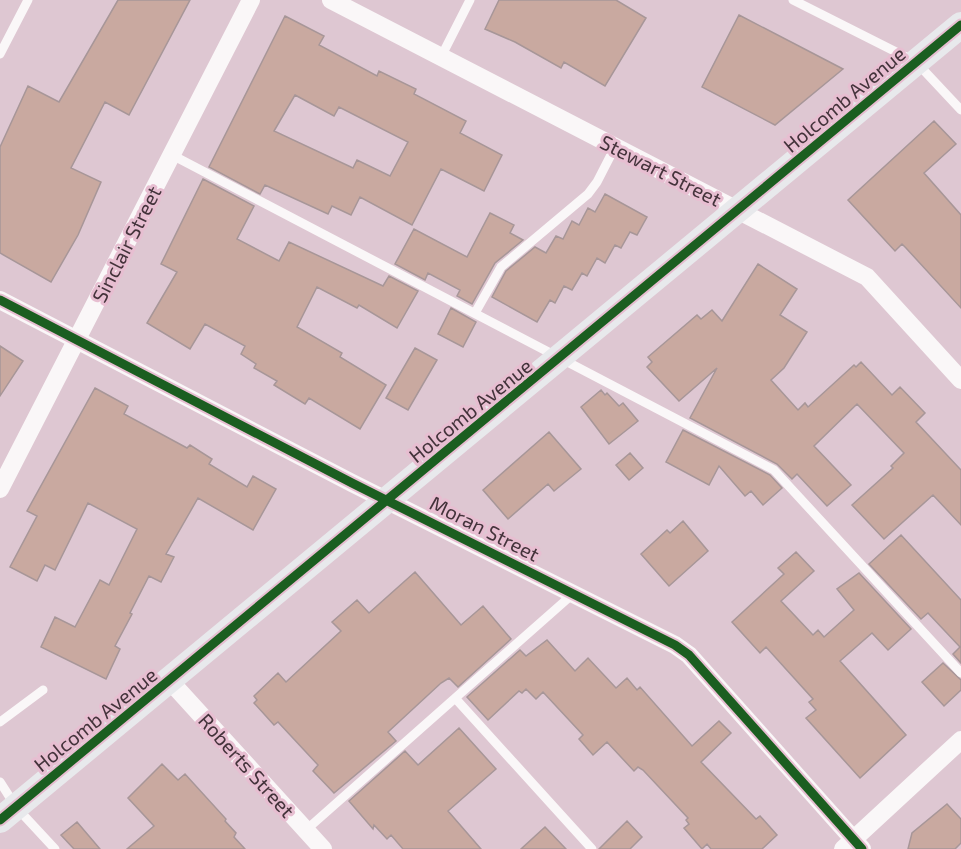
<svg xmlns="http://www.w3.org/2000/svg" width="961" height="849" font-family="'Exo 2',sans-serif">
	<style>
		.building { fill: #c9a9a0; stroke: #a79698; stroke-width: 1.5; fill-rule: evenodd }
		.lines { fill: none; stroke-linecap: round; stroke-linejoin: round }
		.lane { stroke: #faf7f8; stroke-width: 9 }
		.street { stroke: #faf7f8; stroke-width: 18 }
		.secondary { stroke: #e8e9ec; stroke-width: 26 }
		.cycleway-casing { stroke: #e7bed1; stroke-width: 13 }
		.cycleway { stroke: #1b5e20; stroke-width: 9 }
		.labels { text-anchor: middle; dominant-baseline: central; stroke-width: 6; stroke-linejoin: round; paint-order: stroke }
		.street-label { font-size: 20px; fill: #44333b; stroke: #e7bed1 }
	</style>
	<rect width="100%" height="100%" fill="#dec7d2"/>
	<path class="building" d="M118 0H190L129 115 105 102 71 168 101 182 78 235 51 282 0 253V147L28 86 59 102Z
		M499 0H616L646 18 605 86 564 62 561 68 515 42 485 29Z
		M739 15 843 69 775 125 702 87Z
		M285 16 324 36 319 45 377 76 379 71 416 89 414 94 466 121 460 133 502 155 484 191 441 169 412 225 360 197 351 215 332 206 328 214 265 185 260 194 209 167ZM295 95 334 116 339 107 408 142 390 176 357 160 353 168 274 131Z
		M934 121 956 144 924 173 961 215V308L906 248 902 244 895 251 848 200Z
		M203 179 254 206 237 239 279 261 289 242 383 286 389 276 418 291 397 328 359 305 357 308 317 287 297 327 342 353 340 357 386 385 360 429 309 398 305 404 274 385 277 381 254 368 256 364 241 354 245 346 205 324 190 349 147 323 177 272 161 264Z
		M605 194 647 217 637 235 630 232 621 248 615 245 605 263 597 258 587 276 582 273 572 290 564 286 555 303 550 300 537 322 492 297 506 271 535 247 546 253 556 236 563 239 572 221 579 225 588 208 595 212Z
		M490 213 514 225 510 233 523 240 495 263 472 304 457 296 460 290 428 273 425 280 395 264 414 229 467 257Z
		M758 264 797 289 780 315 807 332 784 368 771 380 798 410 805 403 808 407 854 365 856 367 861 362 892 395 900 387 925 413 916 422 961 470V525L933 495 884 539 852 505 893 468 891 466 904 453 857 404 814 446 851 485 827 506 797 474 792 479 777 464 690 418 717 368 679 401 647 367 652 362 648 357 697 315 701 319 712 310 722 321Z
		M451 308 476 322 463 347 438 334Z
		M0 346 23 361 0 396Z
		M415 348 437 360 408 410 386 398Z
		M95 388 128 406 124 414 187 448 190 445 212 459 209 464 247 487 253 476 276 489 253 530 198 498 166 554 174 557 161 582 149 576 130 613 132 614 115 646 120 649 106 679 41 647 55 617 75 627 100 580 109 585 137 529 88 503 55 570 45 565 37 581 10 567 37 516 27 511Z
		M601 390 605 395 607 393 619 406 623 403 638 421 609 444 581 407Z
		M683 430 770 475 782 488 763 505 751 491 745 496 719 466 709 485 666 462Z
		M549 432 581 469 554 491 548 484 508 519 483 490Z
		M630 453 643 468 629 480 616 465Z
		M683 521 708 551 669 586 641 554 667 530 670 533Z
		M901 535 961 600V663L953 654 960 647 928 613 921 619 869 564Z
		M796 552 814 571 781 601 813 635 818 630 824 637 854 610 837 589 859 573 911 629 888 650 872 633 840 661 906 735 860 778 806 718 816 710 809 702 813 699 766 647 760 653 732 622 784 574 778 568Z
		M415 572 461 625 483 606 511 639 458 687 449 678 441 683 388 732 396 741 334 793 313 771 318 765 278 722 274 725 254 703 257 700 254 696 278 673 286 682 341 631 332 622 357 600 369 613Z
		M547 640 575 671 588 658 616 688 627 678 637 690 640 687 692 746 719 721 731 733 701 762 756 819 760 816 777 835 762 849H711L707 844 702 849 684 828 689 824 686 820 688 818 643 770 638 767 634 771 607 742 593 755 579 739 583 735 543 692 536 699 526 689 522 693 519 691 488 720 467 697 520 650 526 656Z
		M943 663 961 680V690L944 706 922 682Z
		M459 728 496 769 448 811 481 849H403L391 835 387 839 374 825 373 829 349 801 405 751 418 765Z
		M162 764 178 780 185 774 226 819 225 821 236 833 234 837 245 849H127L154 826 128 798Z
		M947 804 961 819V843L955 849H908L912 833Z
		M627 821 642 837 630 849H599Z
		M77 822 100 849H74L61 835Z
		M545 827 566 849H521Z"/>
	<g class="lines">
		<path class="lane" d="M793 0 916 62 961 110
			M0 54 28 0
			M441 57 470 0
			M172 155 774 470 961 673
			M475 313 501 267 588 194 597 182 615 147
			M455 698 592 849
			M0 722 43 690
			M0 782 16 807 55 849
			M306 830 574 593"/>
		<path class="street" d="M331 0 867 277 961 380
			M0 300 352 483 675 645 689 655 862 849
			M0 489 251 0
			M170 681 323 849
			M843 849 961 740"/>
		<path class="secondary" d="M0 820 961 25"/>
		<g class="cycleway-casing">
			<path id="cycleway" d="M0 300 352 483 675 645 689 655 862 849
				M0 820 961 25"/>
		</g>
		<use href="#cycleway" class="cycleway"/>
	</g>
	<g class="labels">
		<g class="street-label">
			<text transform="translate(844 99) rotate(-40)">Holcomb Avenue</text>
			<text transform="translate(661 170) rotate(27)">Stewart Street</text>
			<text transform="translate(126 244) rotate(-63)">Sinclair Street</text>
			<text transform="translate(470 410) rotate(-39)">Holcomb Avenue</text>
			<text transform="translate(485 528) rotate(27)">Moran Street</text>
			<text transform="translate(95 719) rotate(-39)">Holcomb Avenue</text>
			<text transform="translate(247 765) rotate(48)">Roberts Street</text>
		</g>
	</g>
</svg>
